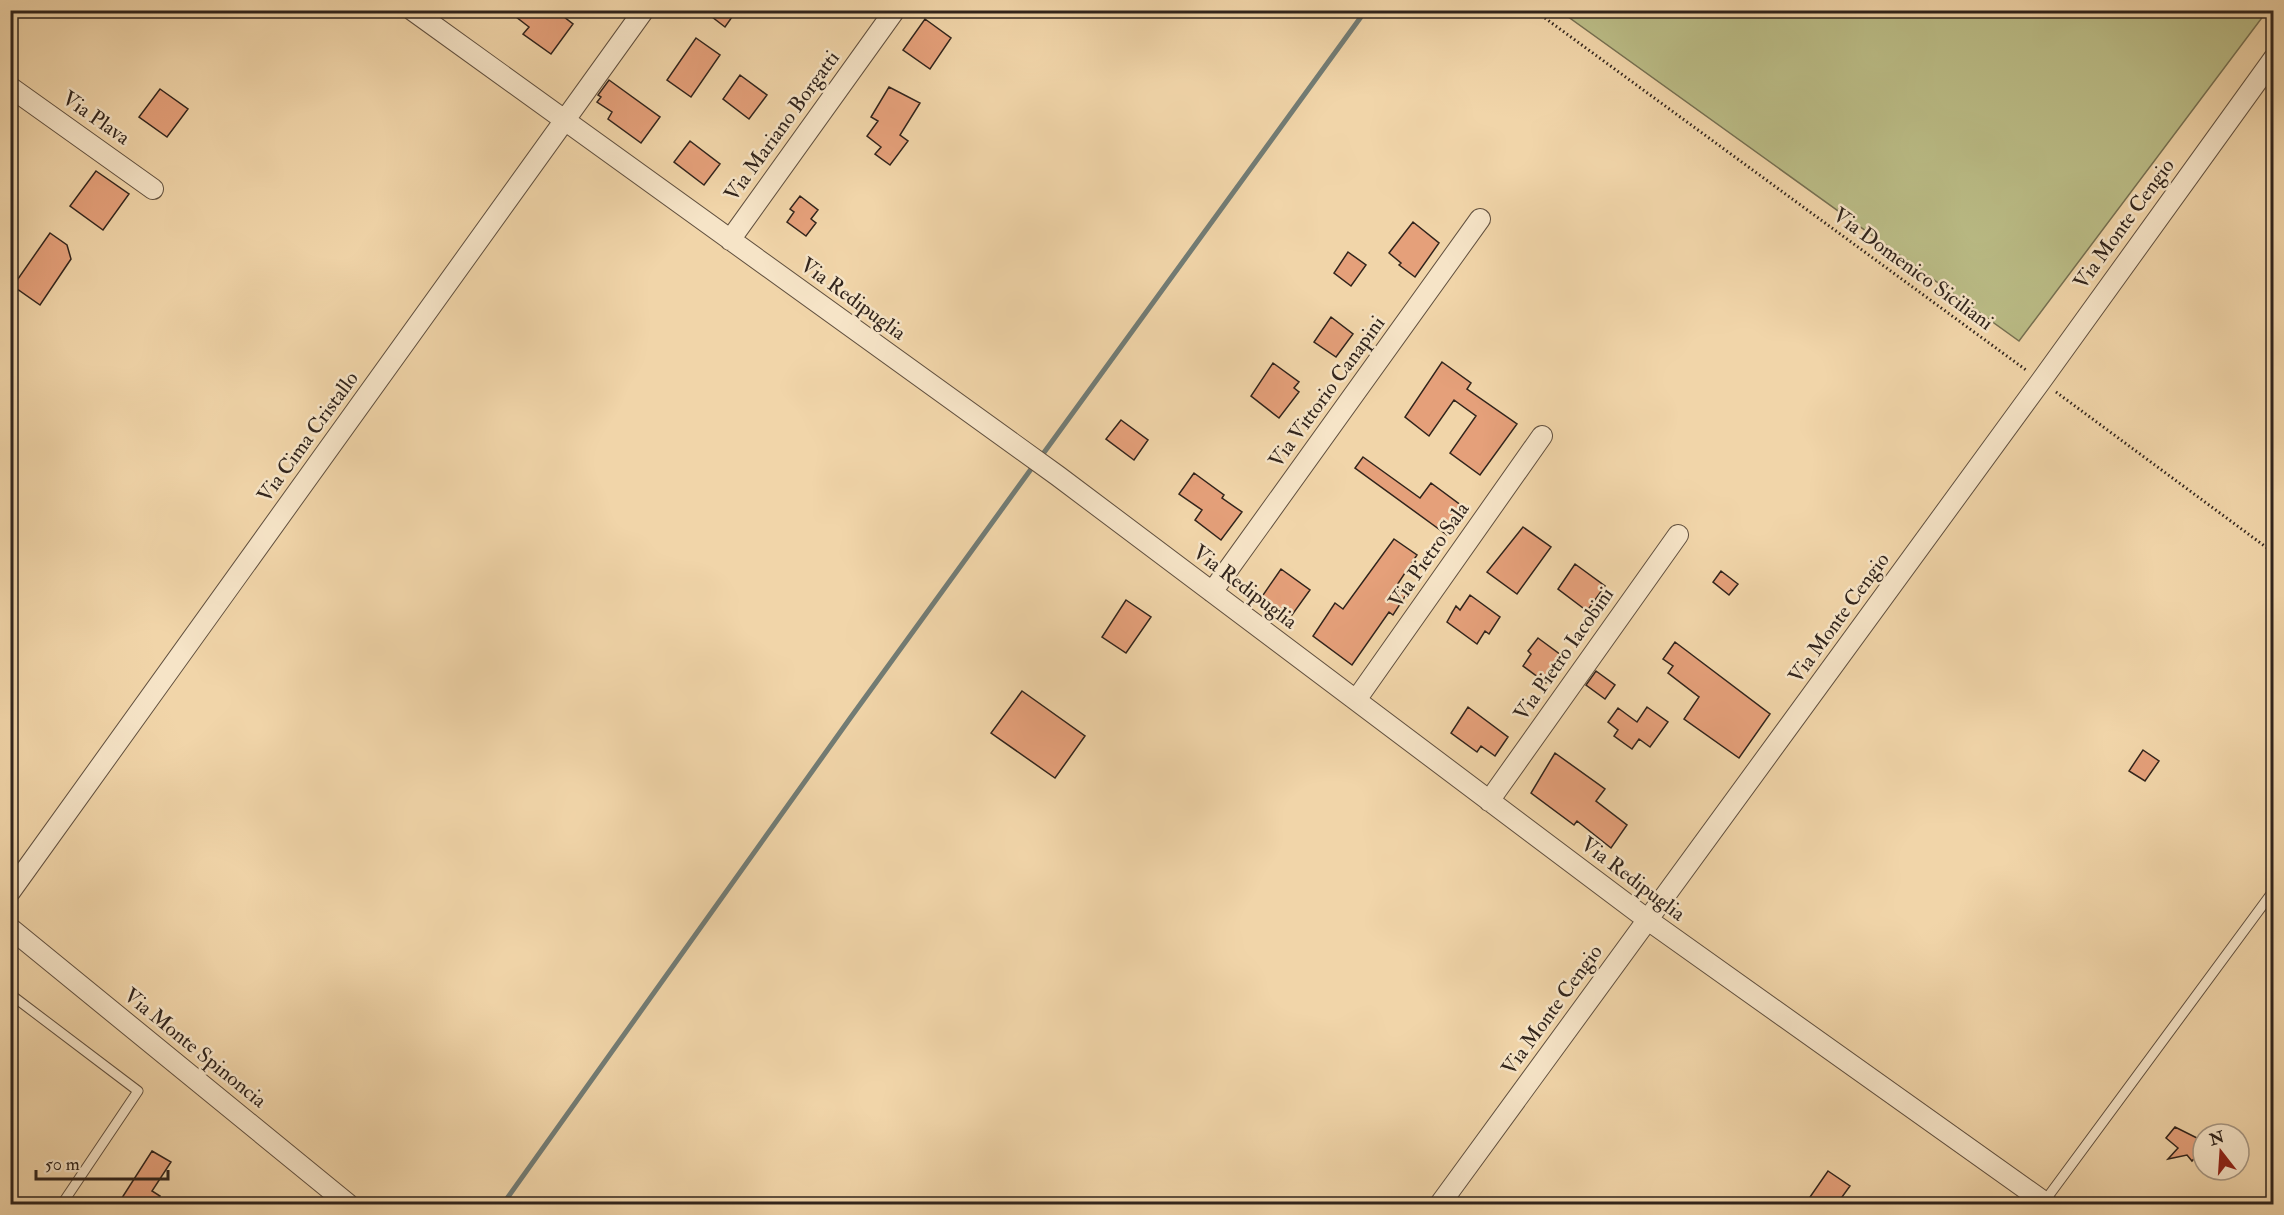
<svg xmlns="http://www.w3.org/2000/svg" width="2284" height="1215" font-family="'IM FELL Double Pica',serif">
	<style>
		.green { fill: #bbbd87; stroke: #767052; stroke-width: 1.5 }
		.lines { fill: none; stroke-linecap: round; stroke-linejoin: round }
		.stream { stroke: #727c75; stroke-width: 5 }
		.building { fill: #e5a07a; stroke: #31241c; stroke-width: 1.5 }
		.lane-casing { stroke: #61503f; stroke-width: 11 }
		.street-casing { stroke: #61503f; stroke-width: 22 }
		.path { stroke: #31241c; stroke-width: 3; stroke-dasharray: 1.5 3; stroke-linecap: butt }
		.lane { stroke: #f6e4c7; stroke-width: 9 }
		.street { stroke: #f6e4c7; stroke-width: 20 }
		.labels { text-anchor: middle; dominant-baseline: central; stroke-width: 5; stroke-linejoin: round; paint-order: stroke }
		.street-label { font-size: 21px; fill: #31241c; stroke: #f6e4c7 }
	</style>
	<rect width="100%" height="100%" fill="#f1d5a9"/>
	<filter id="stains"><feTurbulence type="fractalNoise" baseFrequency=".00333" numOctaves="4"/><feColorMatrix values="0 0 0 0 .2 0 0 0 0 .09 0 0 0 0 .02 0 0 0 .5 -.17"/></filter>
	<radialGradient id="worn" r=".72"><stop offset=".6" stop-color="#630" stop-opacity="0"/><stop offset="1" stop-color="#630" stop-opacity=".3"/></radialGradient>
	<path class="green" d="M1560 11H2267L2019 341Z"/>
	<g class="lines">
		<path class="stream" d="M1040 458 1366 10
			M503 1204 851 717 1034 465"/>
	</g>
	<path class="building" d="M507 10H555L573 24 551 54 523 34 529 27Z
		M703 10H737L725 27Z
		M925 19 951 38 930 69 903 50Z
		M696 38 720 55 691 97 667 80Z
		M740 75 767 95 749 119 723 99Z
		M609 80 660 117 641 143 608 119 612 112 597 102 601 97 598 95Z
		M889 87 920 103 900 135 908 141 890 165 875 154 881 147 867 136 878 121 871 117Z
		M160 89 188 109 167 137 139 117Z
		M690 141 720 164 704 185 674 162Z
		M96 171 129 194 103 230 70 206Z
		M800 196 818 210 811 219 816 223 806 236 787 222 794 212 790 209Z
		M1413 222 1439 243 1415 277 1399 265 1401 263 1389 253Z
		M50 233 67 245 71 259 40 305 13 286Z
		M1348 252 1366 265 1351 286 1334 273Z
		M1331 317 1353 334 1336 357 1314 342Z
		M1442 362 1471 383 1467 389 1517 424 1480 475 1450 453 1476 416 1454 400 1429 436 1405 417Z
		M1273 363 1299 382 1294 388 1299 392 1279 418 1251 396Z
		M1121 420 1148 440 1134 460 1106 439Z
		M1363 457 1420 498 1431 483 1462 506 1453 518 1457 520 1447 535 1355 468Z
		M1194 473 1224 495 1222 498 1242 512 1221 540 1195 520 1202 510 1179 494Z
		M1523 527 1551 547 1517 594 1487 572Z
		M1394 539 1417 555 1395 588 1406 595 1393 615 1389 612 1352 665 1313 636 1335 603 1343 609Z
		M1575 564 1605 586 1587 611 1558 589Z
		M1281 569 1310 590 1292 615 1282 608 1279 612 1261 598Z
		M1721 571 1738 584 1729 595 1713 582Z
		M1470 595 1500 617 1489 634 1485 631 1477 644 1447 622 1456 606 1460 610Z
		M1126 600 1151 617 1126 653 1102 637Z
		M1538 638 1565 658 1546 683 1523 666 1531 654 1528 651Z
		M1675 642 1770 714 1739 758 1684 719 1699 697 1668 673 1673 666 1663 659Z
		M1596 671 1615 685 1605 699 1586 685Z
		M1022 691 1085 736 1055 778 991 733Z
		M1468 707 1508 737 1495 756 1481 746 1477 752 1451 733Z
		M1647 707 1668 722 1650 747 1639 739 1632 749 1614 736 1618 730 1608 722 1618 708 1637 722Z
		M2143 750 2159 761 2145 781 2129 771Z
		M1555 753 1605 789 1596 801 1627 825 1611 848 1577 821 1574 825 1531 793Z
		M2175 1127 2203 1141V1148L2192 1161 2187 1155 2168 1159 2178 1148 2166 1138Z
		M152 1151 171 1162 152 1191 160 1196 155 1204H118Z
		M1828 1171 1850 1186 1837 1204H1822L1810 1197Z"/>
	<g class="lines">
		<g class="lane-casing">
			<path id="lane" d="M10 994 138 1091 62 1204
				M2044 1202 2274 890"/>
		</g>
		<g class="street-casing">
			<path id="street" d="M412 10 1058 476 1648 920 2047 1204
				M10 87 153 189
				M730 240 895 10
				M1212 592 1480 219
				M1356 700 1542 436
				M1489 801 1678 535
				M10 892 644 10
				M10 928 348 1204
				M1440 1204 2041 381 2274 58"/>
		</g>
		<path class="path" d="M1534 10 2026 370
			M2056 392 2274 553"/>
		<use href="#lane" class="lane"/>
		<use href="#street" class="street"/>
	</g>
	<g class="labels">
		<g class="street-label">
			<text transform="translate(96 118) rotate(35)">Via Plava</text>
			<text transform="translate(782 126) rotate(-54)">Via Mariano Borgatti</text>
			<text transform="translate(2124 224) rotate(-54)">Via Monte Cengio</text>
			<text transform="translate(1913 269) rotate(36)">Via Domenico Siciliani</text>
			<text transform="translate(853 299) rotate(36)">Via Redipuglia</text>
			<text transform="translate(1327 392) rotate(-54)">Via Vittorio Canapini</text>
			<text transform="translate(308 437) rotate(-54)">Via Cima Cristallo</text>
			<text transform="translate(1429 555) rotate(-55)">Via Pietro Sala</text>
			<text transform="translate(1245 587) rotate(37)">Via Redipuglia</text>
			<text transform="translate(1839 618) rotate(-54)">Via Monte Cengio</text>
			<text transform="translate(1564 654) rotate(-55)">Via Pietro Iacobini</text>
			<text transform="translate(1633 879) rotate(37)">Via Redipuglia</text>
			<text transform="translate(1552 1010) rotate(-54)">Via Monte Cengio</text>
			<text transform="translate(195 1048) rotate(39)">Via Monte Spinoncia</text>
		</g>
	</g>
	<rect width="2284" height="1215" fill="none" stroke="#f1d5a9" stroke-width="36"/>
	<rect x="12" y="12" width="2260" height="1191" fill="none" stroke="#31241c" stroke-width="3"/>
	<rect x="18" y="18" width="2248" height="1179" fill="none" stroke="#31241c" stroke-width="1.5"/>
	<g transform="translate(2221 1152) rotate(343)"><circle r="28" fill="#f6e4c7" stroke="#a79783" stroke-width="1.5"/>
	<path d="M0-4.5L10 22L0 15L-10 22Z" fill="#8f2418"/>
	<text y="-9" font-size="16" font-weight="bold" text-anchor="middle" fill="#31241c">N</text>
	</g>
	<path d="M36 1170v9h132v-9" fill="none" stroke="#31241c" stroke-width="3"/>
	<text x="45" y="1170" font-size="18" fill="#31241c" stroke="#f6e4c7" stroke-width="4.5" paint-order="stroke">50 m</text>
	<rect width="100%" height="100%" filter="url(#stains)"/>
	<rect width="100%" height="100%" fill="url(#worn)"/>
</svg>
